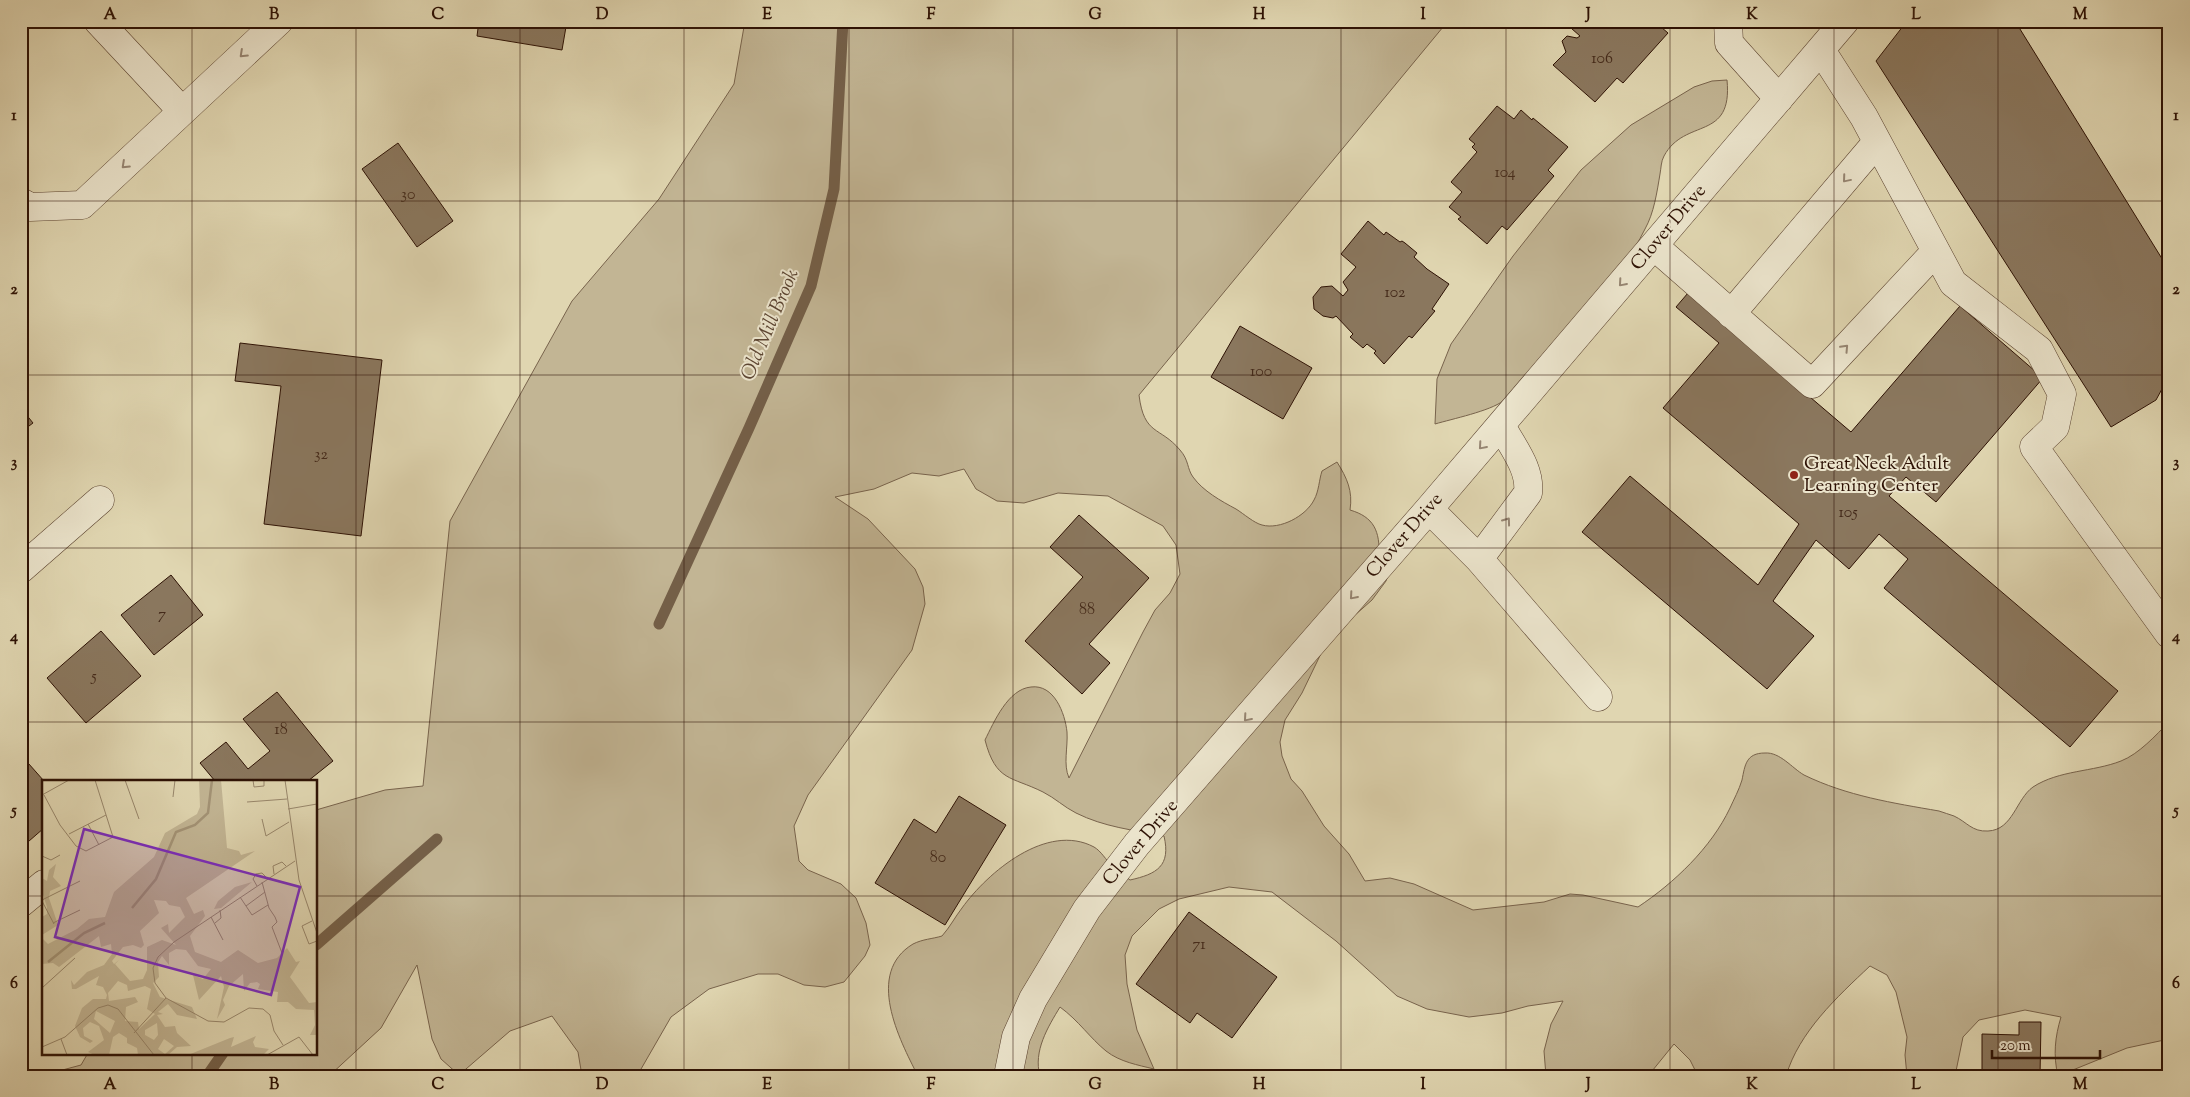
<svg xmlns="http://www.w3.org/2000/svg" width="2190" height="1097" font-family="'Sorts Mill Goudy',serif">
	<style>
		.green { fill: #c2b594; stroke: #78634c }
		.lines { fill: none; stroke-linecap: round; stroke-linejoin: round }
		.stream { stroke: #745f48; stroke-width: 11 }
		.building { fill: #8a775e; stroke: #2d1104 }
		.minor-casing { stroke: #5a422f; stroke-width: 29 }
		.minor { stroke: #ebe4cc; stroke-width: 28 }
		.oneway { stroke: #968572 }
		.grid { fill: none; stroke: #2d1104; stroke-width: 1; stroke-opacity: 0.55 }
		.poi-dot { fill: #8f2418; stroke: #ebe4cc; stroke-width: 2 }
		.labels { text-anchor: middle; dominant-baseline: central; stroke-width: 4; stroke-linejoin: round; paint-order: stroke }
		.number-label { font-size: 16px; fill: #442a1a }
		.street-label { font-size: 19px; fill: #2d1104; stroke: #ebe4cc }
		.poi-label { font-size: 19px; fill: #2d1104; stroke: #ebe4cc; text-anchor: start }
		.water-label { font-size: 20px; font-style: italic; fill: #5c4532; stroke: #ebe4cc }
		.inset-river { fill: none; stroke: #a39376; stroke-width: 2.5 }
		.inset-road { fill: none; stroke: #98876c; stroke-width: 1 }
		.view { fill: #7b2cbf; fill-opacity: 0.15; stroke: #7b2cbf; stroke-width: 2.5 }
		.inset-edge { fill: none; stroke: #2d1104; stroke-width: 2.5 }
		.neatline { fill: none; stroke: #2d1104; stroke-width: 2 }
		.grid-label { font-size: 16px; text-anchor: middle; font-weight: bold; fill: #2d1104 }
	</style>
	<rect width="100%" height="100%" fill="#e0d6b1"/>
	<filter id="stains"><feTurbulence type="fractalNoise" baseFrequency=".004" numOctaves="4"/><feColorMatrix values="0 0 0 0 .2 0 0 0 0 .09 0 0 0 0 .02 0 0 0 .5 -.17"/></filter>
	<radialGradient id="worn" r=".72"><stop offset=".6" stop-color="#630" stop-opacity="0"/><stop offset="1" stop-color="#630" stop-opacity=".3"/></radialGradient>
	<path class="green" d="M745 21H1448L1139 395C1144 436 1160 426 1180 450 1189 460 1187 469 1193 477 1203 491 1221 501 1236 509 1244 514 1254 523 1262 525 1280 530 1306 516 1314 500 1319 491 1319 480 1322 471L1337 462C1347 478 1353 491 1350 510 1374 517 1380 531 1379 556L1391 567 1386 581 1372 600 1328 639 1302 693 1285 720 1280 742 1282 756 1291 779 1302 791 1324 826 1349 854 1365 881 1390 878 1414 884 1473 910 1544 902 1570 894 1583 895 1638 907C1674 883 1711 848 1730 808 1734 799 1739 790 1742 780 1745 765 1746 753 1765 753 1780 752 1792 768 1804 775 1847 796 1893 803 1939 811 1944 813 1949 814 1954 816 1967 822 1972 832 1988 831 2013 830 2016 799 2033 787 2059 770 2093 772 2121 761 2139 754 2156 735 2169 722V1039L2127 1048 2058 1076C2053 1055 2055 1037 2061 1017L2025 1010 1979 1020 1963 1037 1955 1076H1907L1905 1055 1907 1037 1896 992 1887 975 1870 966C1837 997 1799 1032 1786 1076H1698L1690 1060 1674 1044 1648 1076H1546L1544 1051 1551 1024 1563 1001 1528 1006 1502 1013 1469 1017 1427 1009 1397 996 1336 941 1272 892 1229 887 1179 899 1159 909 1132 936 1125 955 1127 984 1137 1030 1154 1069C1138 1065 1120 1062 1106 1051 1090 1038 1079 1021 1060 1007 1048 1027 1033 1051 1040 1076H918C899 1039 865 973 913 944 923 939 932 939 942 936 950 927 955 917 962 908 988 872 1047 822 1094 847 1101 851 1106 860 1112 866 1118 871 1124 875 1130 880 1157 874 1171 866 1164 836 1133 830 1104 827 1076 813 1064 807 1055 798 1043 792 1011 776 996 782 985 740 994 722 1008 689 1031 687 1054 684 1065 713 1067 732 1068 748 1063 764 1069 778L1143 632 1155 610 1170 593 1180 574 1176 545 1163 526 1108 496 1058 493 1024 503 997 501 976 489 964 469 939 476 912 473 874 489 835 497 868 519 915 569 923 587 925 604 912 650 808 795 794 826 799 861 808 870 841 884 856 898 866 923 870 945 865 956 844 982 825 987 804 985 778 974H758L709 989 671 1017 637 1076H582L578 1052 552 1016 510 1031 459 1075 441 1059 432 1039 417 965 381 1028 329 1076H51L55 1072 81 1065 88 1053H316V810L385 790 423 786 450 521 572 301 659 199 734 84Z
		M1727 80C1733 142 1685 117 1664 156 1661 161 1661 169 1660 174 1657 192 1654 213 1645 229 1619 281 1579 321 1540 363 1528 375 1517 391 1503 401 1490 411 1452 419 1435 424L1437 379 1451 344 1513 256 1581 170 1631 125 1694 87 1712 81Z"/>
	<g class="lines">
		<path class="stream" d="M659 624 749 428 811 286 834 189 843 21
			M316 945 437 839
			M207 1076 223 1053"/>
	</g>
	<path class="building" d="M479 21H567L562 50 477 36Z
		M1563 21H1654L1668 33 1623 83 1617 78 1595 102 1553 65 1566 52 1562 41 1567 36 1577 38 1580 36Z
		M1907 21H2015L2169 270V376L2156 400 2111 427 1876 61Z
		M1497 106 1514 119 1521 110 1532 120 1533 118 1568 147 1548 170 1554 176 1507 230 1502 226 1487 244 1458 219 1461 217 1449 207 1462 192 1451 182 1477 152 1472 147 1475 144 1469 139Z
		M398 143 453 221 417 247 362 169Z
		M1368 221 1384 235 1386 232 1400 242 1402 241 1405 243 1417 253 1414 257 1427 269 1449 284 1432 309 1435 311 1412 338 1409 336 1384 364 1374 353 1376 351 1367 344 1363 348 1350 337 1353 334 1336 316 1333 318 1323 316 1314 309 1313 297 1321 287 1332 286 1343 296 1348 290 1343 282 1356 267 1341 254Z
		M1688 293 1851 432 1960 306 2043 378 1936 502 1906 477 1889 496 2118 691 2070 747 1884 588 1908 559 1879 534 1849 569 1816 540 1773 601 1814 636 1767 689 1582 532 1630 476 1758 585 1799 524 1663 408 1719 343 1676 307Z
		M1240 326 1312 368 1283 419 1211 377Z
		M240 343 382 360 361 536 264 524 281 386 235 381Z
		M21 408 33 423 21 432Z
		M1079 515 1149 578 1089 644 1110 663 1082 694 1025 641 1083 577 1050 547Z
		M171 575 203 615 154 655 121 615Z
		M101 631 141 676 86 723 47 678Z
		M277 692 333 761 308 781H215L200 763 226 742 248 769 270 751 243 719Z
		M21 755 44 781V828L21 848Z
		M959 796 1006 825 945 925 875 883 914 819 936 833Z
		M1189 912 1277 977 1232 1038 1197 1013 1190 1023 1136 984Z
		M2019 1022H2041L2040 1076H1982V1034L2019 1035Z"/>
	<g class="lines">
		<g class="minor-casing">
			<path id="minor" d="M98 21 182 111
				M1728 21 1729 43 1779 99
				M1821 50 1864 117 1953 283 2039 350 2062 394 2055 427 2034 447 2169 634
				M21 202 30 207 82 205 279 21
				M1654 246 1812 384 1935 252
				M1731 314 1877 142
				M1429 509 1479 559 1598 697
				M1479 559 1528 493C1531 468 1512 447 1501 425
				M21 569 100 500
				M21 903 44 884
				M1008 1076 1016 1037 1033 999 1087 909 1137 844 1429 509 1845 21"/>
		</g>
		<use href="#minor" class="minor"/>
	</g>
	<defs><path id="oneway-chevron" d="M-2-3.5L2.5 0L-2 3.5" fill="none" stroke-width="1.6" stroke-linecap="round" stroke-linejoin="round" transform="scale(1.25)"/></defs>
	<g class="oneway">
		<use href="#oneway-chevron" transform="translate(243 54) rotate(137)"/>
		<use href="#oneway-chevron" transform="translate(125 165) rotate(137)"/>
		<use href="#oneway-chevron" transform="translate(1846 179) rotate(130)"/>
		<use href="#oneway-chevron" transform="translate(1622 283) rotate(131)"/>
		<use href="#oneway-chevron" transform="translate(1845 348) rotate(-47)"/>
		<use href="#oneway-chevron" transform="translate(1482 446) rotate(131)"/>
		<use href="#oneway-chevron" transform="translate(1507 521) rotate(-54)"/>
		<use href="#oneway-chevron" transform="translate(1353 596) rotate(131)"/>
		<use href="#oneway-chevron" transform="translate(1247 718) rotate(131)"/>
	</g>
	<path class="grid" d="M192 21V781M356 21V1076M520 21V1076M684 21V1076M849 21V1076M1013 21V1076M1177 21V1076M1341 21V1076M1506 21V1076M1670 21V1076M1834 21V1076M1998 21V1076M21 201H2169M21 375H2169M21 548H2169M21 722H2169M21 896H44M316 896H2169M192 1053V1076"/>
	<circle class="poi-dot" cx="1794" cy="475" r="5"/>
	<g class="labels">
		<g class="number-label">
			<text x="1602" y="59">106</text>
			<text x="1505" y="173">104</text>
			<text x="408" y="195">30</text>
			<text x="1395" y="293">102</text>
			<text x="1261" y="372">100</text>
			<text x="321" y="455">32</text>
			<text x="1848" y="513">105</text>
			<text x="1087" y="610">88</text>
			<text x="162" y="615">7</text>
			<text x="94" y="677">5</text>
			<text x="281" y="730">18</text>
			<text x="938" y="858">80</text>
			<text x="1199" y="945">71</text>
		</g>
		<g class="street-label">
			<text transform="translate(1669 228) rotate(-50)">Clover Drive</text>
			<text transform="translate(1405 536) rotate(-49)">Clover Drive</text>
			<text transform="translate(1141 843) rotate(-50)">Clover Drive</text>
		</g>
		<g class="poi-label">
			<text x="1804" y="464">Great Neck Adult<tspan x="1804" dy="22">Learning Center</tspan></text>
		</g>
		<g class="water-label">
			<text transform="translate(771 325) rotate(-67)">Old Mill Brook</text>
		</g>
	</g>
	<g transform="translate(42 780)">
		<rect width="275" height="275" fill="#e0d6b1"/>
		<path d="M157 0H179L185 68 197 71 199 75 213 71 144 118 152 134 161 130 163 136 148 156 153 172 179 182 196 170 216 183 235 178 245 168 254 182 258 181 248 197 267 223 275 222V255H268L273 245 272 230 254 229 246 222H235L236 212 216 209 218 204 215 202 208 203 202 211 201 194 187 206 181 220 183 225 175 239 182 207 179 196 157 220 151 195 161 199 169 189 156 186 144 170 134 169 127 173V185L120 176 116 182 117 197 111 203 118 217 150 227 155 239 135 235 126 224 116 232 121 234 115 235 123 247 133 246 135 253 149 266 135 267 126 275H96L95 268 85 263V258L77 253 71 257 67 275H53L46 272 62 260 57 246 48 242 41 248 42 256 51 261 48 263 38 257 33 246 40 228 51 219H64L65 215 61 207 54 205 57 196 34 209H30L29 200 32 205 45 192 62 185 70 174 69 164 59 167 57 156 17 187 11 183 0 184V158L6 164 35 149 47 139 63 137 72 112 112 77 123 53 155 34 158 27ZM112 120 124 121 127 125 138 127 143 137 127 153 126 144 119 148 134 165 120 160 105 167V190L101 199 88 201 73 184 77 180 72 184 70 181 81 167 91 165 99 168 102 165 98 151 117 133ZM76 201 85 205 86 211 103 206 109 209 105 229 113 234 97 249 96 242 83 241 84 227 96 222 93 217 67 221 66 213ZM54 231 73 241 68 253 52 239ZM115 243 116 255 112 260 103 255V250ZM122 259 132 266 123 274 116 269ZM14 84 11 97 19 106 8 111 7 118 16 145 0 155V137L5 134V127L0 112V98L5 101 7 90ZM210 102 179 128 172 129 176 121 193 107ZM214 256 211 262 213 267 227 269 221 275H146L188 258 192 257 189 267Z" fill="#c2b594" fill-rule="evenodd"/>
		<path class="inset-river" d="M90 128 114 99 134 52 153 45 166 33 170 0M6 182 42 153 63 143"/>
		<path class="inset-road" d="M83 0 97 39M211 0 212 7 222 6V0M243 0 257 100 275 153M0 15 27 0M2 15 18 45 34 66 44 71 71 57 53 0M131 17 133 0M205 22 245 19M246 29 275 24M220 39 224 56 247 42M46 44 57 65M27 54 64 35M0 76 9 80 18 75M232 94 231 86 240 82 244 86M220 102 227 128 233 137 235 142 230 147 240 173M215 106 211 99 214 94 220 93 225 98M198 117 210 135 226 125M0 120 38 101M0 121 12 144M204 126 223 112M169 137 181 160M270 141 260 146 267 164 275 161M11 143 38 130M173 143 179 138 178 130M0 208 33 178M92 253 124 218M19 259 25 275M241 265 232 251 228 235 221 229 207 228 182 242 166 241 124 218 113 203 111 188 116 177 132 162 253 81M0 267 23 257 56 228 66 225 76 229 112 275M225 275 257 257 271 275"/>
		<path class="view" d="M42 49 258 107 229 215 13 157Z"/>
		<rect width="275" height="275" class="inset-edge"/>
	</g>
	<rect width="2190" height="1097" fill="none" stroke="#e0d6b1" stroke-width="55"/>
	<path d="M1992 1050v8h108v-8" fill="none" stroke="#2d1104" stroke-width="2.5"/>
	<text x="2000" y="1050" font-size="15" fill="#2d1104" stroke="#ebe4cc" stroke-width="4" paint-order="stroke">20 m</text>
	<rect x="28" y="28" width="2134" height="1042" class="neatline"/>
	<g class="grid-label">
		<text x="110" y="19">A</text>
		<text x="274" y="19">B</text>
		<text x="438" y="19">C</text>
		<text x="602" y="19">D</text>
		<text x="767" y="19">E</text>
		<text x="931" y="19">F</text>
		<text x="1095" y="19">G</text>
		<text x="1259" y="19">H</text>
		<text x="1423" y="19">I</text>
		<text x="1588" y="19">J</text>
		<text x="1752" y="19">K</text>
		<text x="1916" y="19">L</text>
		<text x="2080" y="19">M</text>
		<text x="14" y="120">1</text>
		<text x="2176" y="120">1</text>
		<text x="14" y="294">2</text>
		<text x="2176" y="294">2</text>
		<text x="14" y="467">3</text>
		<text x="2176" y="467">3</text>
		<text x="14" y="641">4</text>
		<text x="2176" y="641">4</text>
		<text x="14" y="815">5</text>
		<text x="2176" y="815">5</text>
		<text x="14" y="988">6</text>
		<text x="2176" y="988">6</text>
		<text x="110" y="1089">A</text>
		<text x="274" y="1089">B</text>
		<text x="438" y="1089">C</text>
		<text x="602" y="1089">D</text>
		<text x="767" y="1089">E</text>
		<text x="931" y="1089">F</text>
		<text x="1095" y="1089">G</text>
		<text x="1259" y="1089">H</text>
		<text x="1423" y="1089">I</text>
		<text x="1588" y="1089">J</text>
		<text x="1752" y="1089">K</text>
		<text x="1916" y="1089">L</text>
		<text x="2080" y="1089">M</text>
	</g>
	<rect width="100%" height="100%" filter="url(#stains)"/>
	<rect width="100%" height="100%" fill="url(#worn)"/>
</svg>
